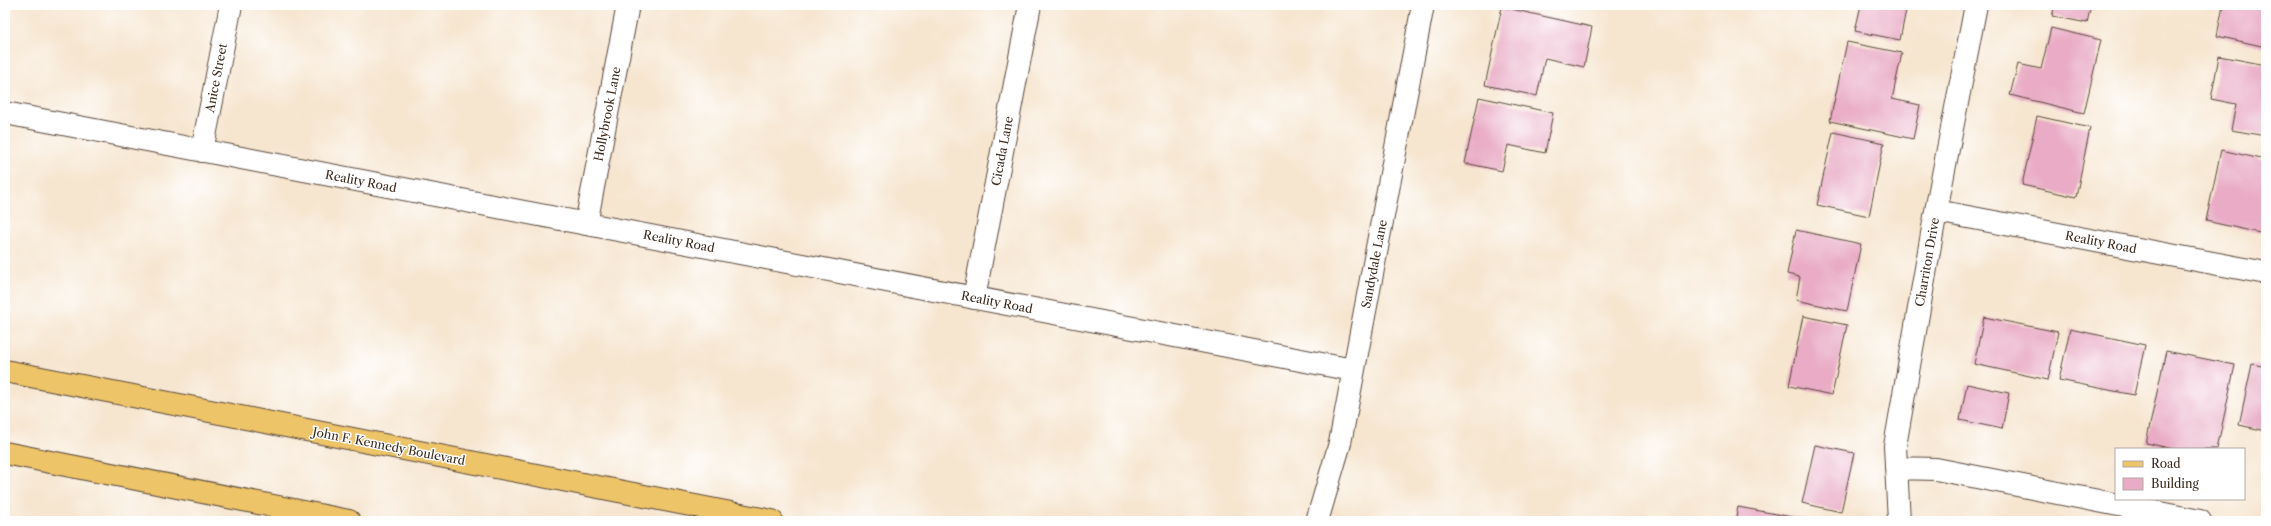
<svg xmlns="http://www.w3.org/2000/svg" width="2271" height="526" font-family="'Libre Caslon Text',serif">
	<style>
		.building { fill: #e9abc5 }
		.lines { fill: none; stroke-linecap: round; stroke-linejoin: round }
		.minor-casing { stroke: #574639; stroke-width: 24 }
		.major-casing { stroke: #574639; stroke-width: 24 }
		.minor { stroke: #fff; stroke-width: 22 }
		.major { stroke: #eec469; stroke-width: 22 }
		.labels { text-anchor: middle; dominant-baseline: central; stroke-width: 3; stroke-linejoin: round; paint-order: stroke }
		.street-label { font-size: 12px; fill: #3b2a1e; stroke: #fff }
	</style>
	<rect width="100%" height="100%" fill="#fff"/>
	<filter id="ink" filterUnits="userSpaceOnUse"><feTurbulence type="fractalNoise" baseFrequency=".025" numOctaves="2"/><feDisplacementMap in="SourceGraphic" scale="8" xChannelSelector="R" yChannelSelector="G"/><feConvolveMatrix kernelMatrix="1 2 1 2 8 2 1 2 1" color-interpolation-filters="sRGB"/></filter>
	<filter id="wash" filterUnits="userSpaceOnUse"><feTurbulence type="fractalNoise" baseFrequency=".012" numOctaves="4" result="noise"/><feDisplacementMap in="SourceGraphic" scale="16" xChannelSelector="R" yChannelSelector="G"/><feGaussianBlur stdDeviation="0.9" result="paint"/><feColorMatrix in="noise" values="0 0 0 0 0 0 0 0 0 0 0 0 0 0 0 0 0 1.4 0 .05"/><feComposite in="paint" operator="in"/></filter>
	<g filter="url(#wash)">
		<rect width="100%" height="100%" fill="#f6e5cf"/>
		<g id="blocks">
			<path class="building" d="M1861 5H1907L1900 40 1855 31Z
				M2055 5H2091L2087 23 2052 16Z
				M2223 5H2266V47L2217 36Z
				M1502 7 1592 27 1584 67 1545 58 1537 96 1485 85Z
				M2051 28 2101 40 2084 113 2010 95 2018 64 2041 69Z
				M1847 42 1902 53 1892 99 1920 105 1913 139 1830 121Z
				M2219 56 2266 65V136L2231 130 2236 104 2211 99Z
				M1479 97 1553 113 1545 153 1508 145 1502 171 1465 163Z
				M2037 116 2090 128 2076 197 2022 185Z
				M1833 132 1884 143 1869 216 1817 205Z
				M2221 150 2266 160V205L2260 233 2206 221Z
				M1796 230 1861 244 1847 311 1796 300 1800 277 1787 274Z
				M1803 316 1847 325 1832 395 1789 386Z
				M1984 317 2058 332 2048 380 1974 364Z
				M2070 329 2145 345 2134 395 2059 380Z
				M2166 351 2235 365 2217 449H2174L2146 443Z
				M2252 364 2266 367V431L2239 425Z
				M1967 384 2009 393 2002 429 1960 420Z
				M1815 445 1854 453 1841 512 1802 503Z
				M1738 507 1809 520V521H1735Z"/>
		</g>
	</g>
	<g filter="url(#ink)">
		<use href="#blocks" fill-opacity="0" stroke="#574639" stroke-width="1"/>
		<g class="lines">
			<g class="minor-casing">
				<path id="minor" d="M5 113 1353 370
					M202 151 231 5
					M1936 211 2266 273
					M586 224 628 5
					M974 298 1030 5
					M1896 468 1936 469 2200 521
					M1317 521 1340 443 1423 5
					M1899 521 1895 446 1936 211 1976 5"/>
			</g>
			<g class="major-casing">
				<path id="major" d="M5 371 772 521
					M5 453 349 521"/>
			</g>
			<use href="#minor" class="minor"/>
			<use href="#major" class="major"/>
		</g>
	</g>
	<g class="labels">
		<g class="street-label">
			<text transform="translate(216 78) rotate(-79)">Anice Street</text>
			<text transform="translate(607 114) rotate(-79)">Hollybrook Lane</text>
			<text transform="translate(1002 151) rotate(-79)">Cicada Lane</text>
			<text transform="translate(361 181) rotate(11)">Reality Road</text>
			<text transform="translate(679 241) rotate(11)">Reality Road</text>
			<text transform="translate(2101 242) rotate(11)">Reality Road</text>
			<text transform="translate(1927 262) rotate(-80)">Charriton Drive</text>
			<text transform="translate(1374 264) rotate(-79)">Sandydale Lane</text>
			<text transform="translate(997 302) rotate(11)">Reality Road</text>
			<text transform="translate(389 446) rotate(11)">John F. Kennedy Boulevard</text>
		</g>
	</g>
	<rect width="2271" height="526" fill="none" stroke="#fff" stroke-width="20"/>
	<rect x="2115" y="448" width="130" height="52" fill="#ffffff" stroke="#b1aaa5"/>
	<rect x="2123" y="461" width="20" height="6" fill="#eec469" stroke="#b1aaa5"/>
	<text x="2151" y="468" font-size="12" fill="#3b2a1e">Road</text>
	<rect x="2123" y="478" width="20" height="12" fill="#e9abc5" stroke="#b1aaa5"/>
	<text x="2151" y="488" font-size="12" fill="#3b2a1e">Building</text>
</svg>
